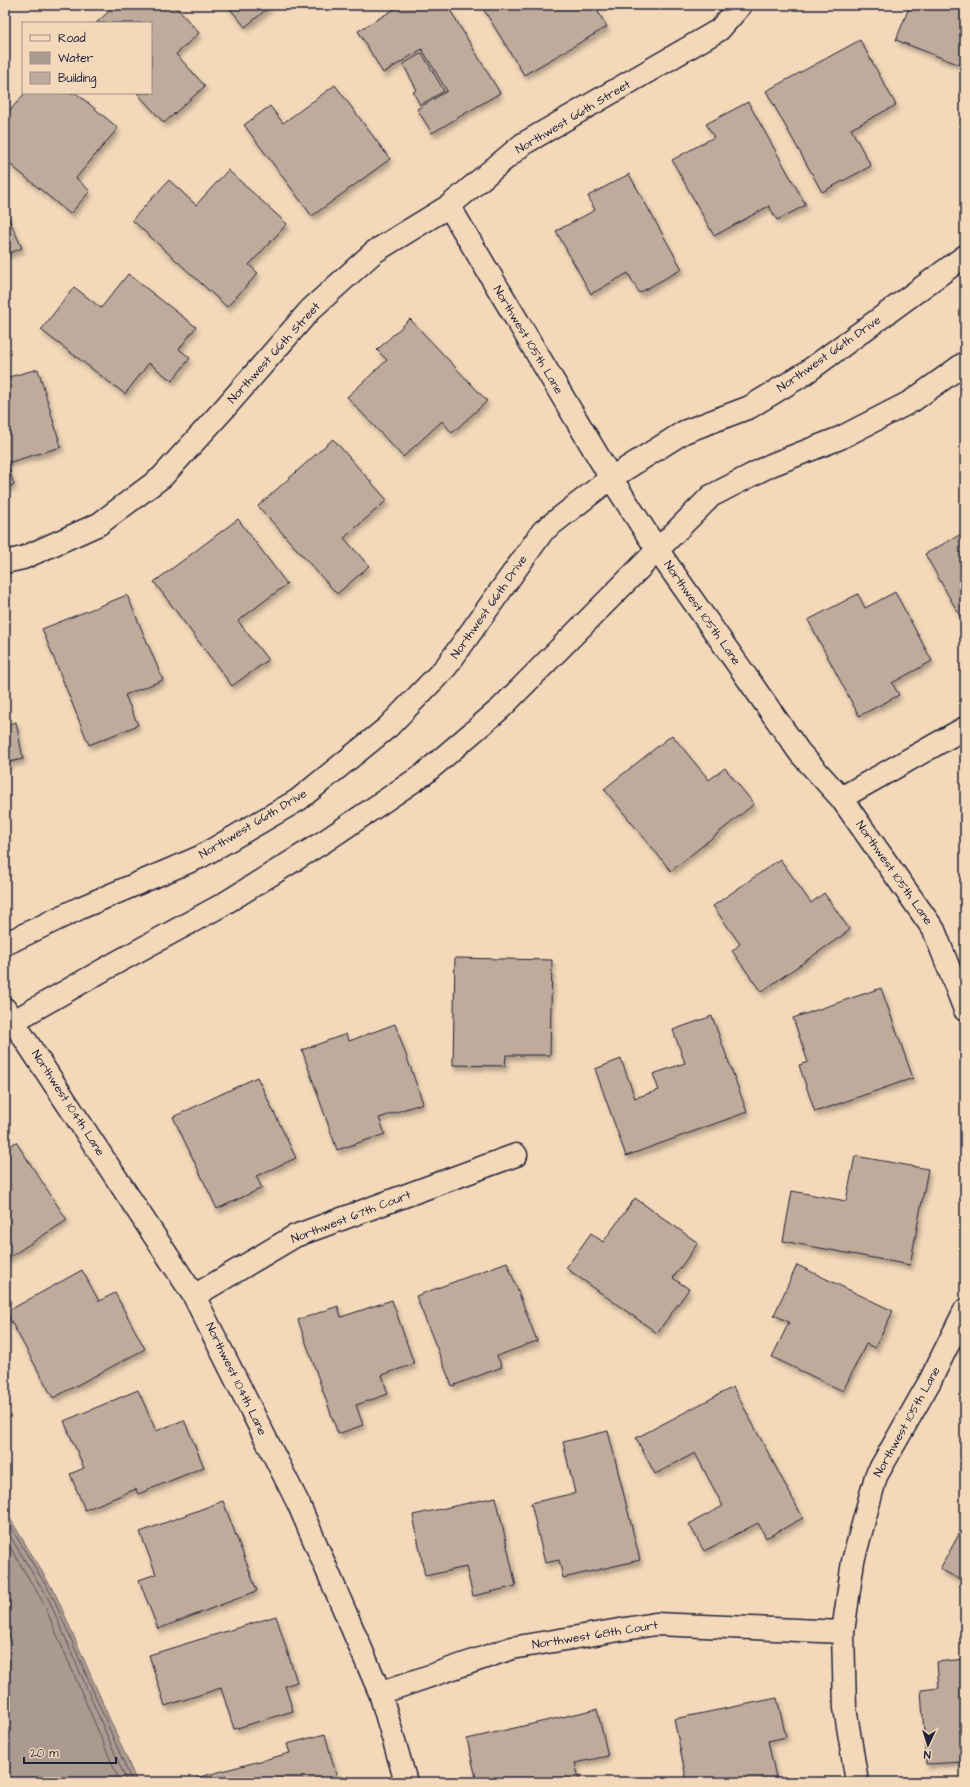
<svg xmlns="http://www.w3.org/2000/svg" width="970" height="1787" font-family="'Architects Daughter',sans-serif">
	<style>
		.water { fill: #ab9a8f; stroke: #746a6d }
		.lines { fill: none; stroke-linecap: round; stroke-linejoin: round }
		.shore { stroke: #59525d; stroke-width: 1 }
		.building { fill: #bfab9b; stroke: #22223b; filter: url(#shadow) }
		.minor-casing { stroke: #22223b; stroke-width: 25 }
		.minor { stroke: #f3d9ba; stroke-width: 22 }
		.labels { text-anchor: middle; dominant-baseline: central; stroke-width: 4; stroke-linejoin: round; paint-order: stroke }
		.street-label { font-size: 12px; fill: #22223b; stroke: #f3d9ba }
	</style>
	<defs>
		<filter id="shadow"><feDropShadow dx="2.5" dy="4.5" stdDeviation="2" flood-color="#0004"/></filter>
	</defs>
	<rect width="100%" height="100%" fill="#f3d9ba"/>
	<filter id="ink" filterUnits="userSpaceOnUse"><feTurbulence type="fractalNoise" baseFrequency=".025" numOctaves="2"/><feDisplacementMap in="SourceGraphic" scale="8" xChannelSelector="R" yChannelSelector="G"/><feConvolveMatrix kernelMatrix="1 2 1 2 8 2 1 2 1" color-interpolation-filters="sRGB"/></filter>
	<g filter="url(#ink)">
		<path class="water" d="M5 1510 56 1595 137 1782H5Z"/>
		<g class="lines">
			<path class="shore" d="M5 1518 53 1597 132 1782
				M5 1528 49 1600 127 1782
				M5 1539 43 1602 120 1782"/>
		</g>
		<path class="building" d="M116 5H174L199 33 176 54 205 86 164 123 137 93H151V23H96Z
			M227 5H272L245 27Z
			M401 5H447L500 93 432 133 417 109 447 91 422 49 383 73 358 31Z
			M481 5H594L607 27 524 75Z
			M910 5H965V67L896 40Z
			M860 40 896 105 851 129 871 166 822 192 766 91Z
			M422 53 444 91 420 105 413 92 417 90 403 64Z
			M335 85 390 159 312 216 244 125 270 106 283 123Z
			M25 93H76L118 128 76 178 90 191 70 214 5 160V116Z
			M748 102 806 205 777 220 769 206 714 236 672 160 714 137 706 124Z
			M228 170 287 224 249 265 258 273 227 307 132 220 169 180 196 205Z
			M629 174 682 269 639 293 628 273 591 294 556 231 595 210 588 196Z
			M5 210 22 248 5 255Z
			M128 274 196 327 179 349 190 358 172 381 149 363 125 394 41 330 74 287 101 308Z
			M410 319 487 401 452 433 442 421 403 457 347 397 387 360 377 350Z
			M38 369 61 447 7 463 14 485 5 487V378Z
			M333 439 387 500 344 538 369 566 337 594 258 506Z
			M238 519 287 584 238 621 268 660 232 686 154 582Z
			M965 532V625L925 554Z
			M895 592 932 661 892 683 899 695 859 716 808 620 858 594 865 608Z
			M127 595 163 680 125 695 138 725 89 745 42 629Z
			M16 722 23 759 5 763V725Z
			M672 735 709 780 725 768 754 804 671 871 604 789Z
			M780 859 811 903 824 893 850 930 761 992 732 951 740 944 713 906Z
			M455 958 552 960 550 1055H506L505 1066 453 1065Z
			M881 988 913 1078 815 1112 799 1065 808 1062 793 1018Z
			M712 1016 747 1112 626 1156 595 1069 621 1059 635 1098 659 1090 653 1074 685 1063 673 1030Z
			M395 1024 423 1103 379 1118 385 1134 337 1150 302 1050 346 1034 349 1041Z
			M257 1077 296 1158 256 1176 262 1188 217 1209 173 1117Z
			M16 1142 67 1220 5 1260V1149Z
			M855 1156 928 1169 910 1265 783 1241 792 1191 846 1201Z
			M635 1198 698 1243 673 1278 689 1289 657 1333 566 1268 591 1233 603 1242Z
			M507 1262 537 1341 497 1356 502 1367 452 1386 416 1296Z
			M797 1265 893 1311 875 1348 866 1344 843 1391 772 1357 789 1322 774 1315Z
			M82 1270 99 1301 115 1293 145 1349 53 1398 6 1312Z
			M392 1300 414 1364 382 1375 388 1394 356 1405 363 1425 338 1434 298 1320 338 1306 341 1317Z
			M733 1387 803 1518 766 1538 758 1523 704 1551 689 1524 723 1506 695 1453 655 1474 636 1438Z
			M138 1390 156 1431 184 1420 204 1467 138 1494 136 1489 85 1510 70 1474 84 1468 64 1421Z
			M608 1431 640 1560 563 1578 559 1560 545 1563 531 1503 575 1493 563 1442Z
			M496 1497 516 1586 473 1596 466 1567 425 1576 413 1515Z
			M223 1501 257 1591 158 1629 139 1580 156 1574 140 1532Z
			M965 1523V1582L940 1569Z
			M276 1616 297 1682 285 1686 293 1711 234 1729 221 1688 165 1706 149 1655Z
			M965 1659 964 1762 926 1764 921 1690 939 1688 937 1662Z
			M777 1698 786 1737 768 1741 777 1782H687L674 1719Z
			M597 1709 608 1756 575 1763 580 1782H477L467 1739Z
			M325 1734 338 1782H197L196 1778 290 1753 287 1744Z"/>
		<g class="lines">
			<g class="minor-casing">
				<path id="minor" d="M449 206 611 478 658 551 800 753 841 798 934 930 965 1010
					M5 562 23 558 99 524 162 477 224 409 310 310 374 252 449 206 523 144 719 30 741 5
					M841 798 965 728
					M5 944 80 908 200 857 298 800 388 727 446 667 543 531 611 478 684 432 750 407 804 374 965 256
					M5 1009 194 1296 299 1505 380 1693 406 1782
					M5 1026 112 965 222 905 325 841 424 774 501 708 711 496 771 465 840 438 912 401 965 363
					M194 1296 295 1236 516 1155
					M380 1693 512 1648 655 1624 843 1632
					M857 1782 845 1708 843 1632 853 1561 876 1476 930 1381 965 1310"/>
			</g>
			<use href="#minor" class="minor"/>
		</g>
	</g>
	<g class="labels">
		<g class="street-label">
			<text transform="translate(573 117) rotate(-31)">Northwest 66th Street</text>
			<text transform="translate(528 340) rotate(59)">Northwest 105th Lane</text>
			<text transform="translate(274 353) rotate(-48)">Northwest 66th Street</text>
			<text transform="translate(829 354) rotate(-35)">Northwest 66th Drive</text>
			<text transform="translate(489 607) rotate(-55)">Northwest 66th Drive</text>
			<text transform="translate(702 613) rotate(55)">Northwest 105th Lane</text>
			<text transform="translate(253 824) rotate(-31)">Northwest 66th Drive</text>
			<text transform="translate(894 873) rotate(55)">Northwest 105th Lane</text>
			<text transform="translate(68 1103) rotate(57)">Northwest 104th Lane</text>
			<text transform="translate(351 1217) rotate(-21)">Northwest 67th Court</text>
			<text transform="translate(236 1379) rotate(64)">Northwest 104th Lane</text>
			<text transform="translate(907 1422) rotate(-61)">Northwest 105th Lane</text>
			<text transform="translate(595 1635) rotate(-9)">Northwest 68th Court</text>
		</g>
	</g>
	<rect width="970" height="1787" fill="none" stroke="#f3d9ba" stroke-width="20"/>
	<rect x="10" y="10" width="950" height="1767" fill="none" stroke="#22223b" stroke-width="1.5" filter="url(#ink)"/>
	<rect x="22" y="22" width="130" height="72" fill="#f3d9ba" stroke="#9f9087"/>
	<rect x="30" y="35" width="20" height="6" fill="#f3d9ba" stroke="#9f9087"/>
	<text x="58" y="42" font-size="12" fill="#22223b">Road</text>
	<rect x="30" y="52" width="20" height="12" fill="#ab9a8f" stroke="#9f9087"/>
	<text x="58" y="62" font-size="12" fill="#22223b">Water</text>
	<rect x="30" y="72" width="20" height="12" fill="#bfab9b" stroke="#9f9087"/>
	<text x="58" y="82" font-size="12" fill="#22223b">Building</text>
	<g transform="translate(928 1745) rotate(184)" stroke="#f3d9ba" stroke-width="3" paint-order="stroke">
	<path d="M0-3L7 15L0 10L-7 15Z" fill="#22223b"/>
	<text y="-6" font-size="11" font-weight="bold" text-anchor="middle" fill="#22223b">N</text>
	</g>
	<path d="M24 1757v6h92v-6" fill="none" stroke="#22223b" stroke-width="2"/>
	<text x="30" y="1757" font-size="12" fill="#22223b" stroke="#f3d9ba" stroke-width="3" paint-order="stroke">20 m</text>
</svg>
